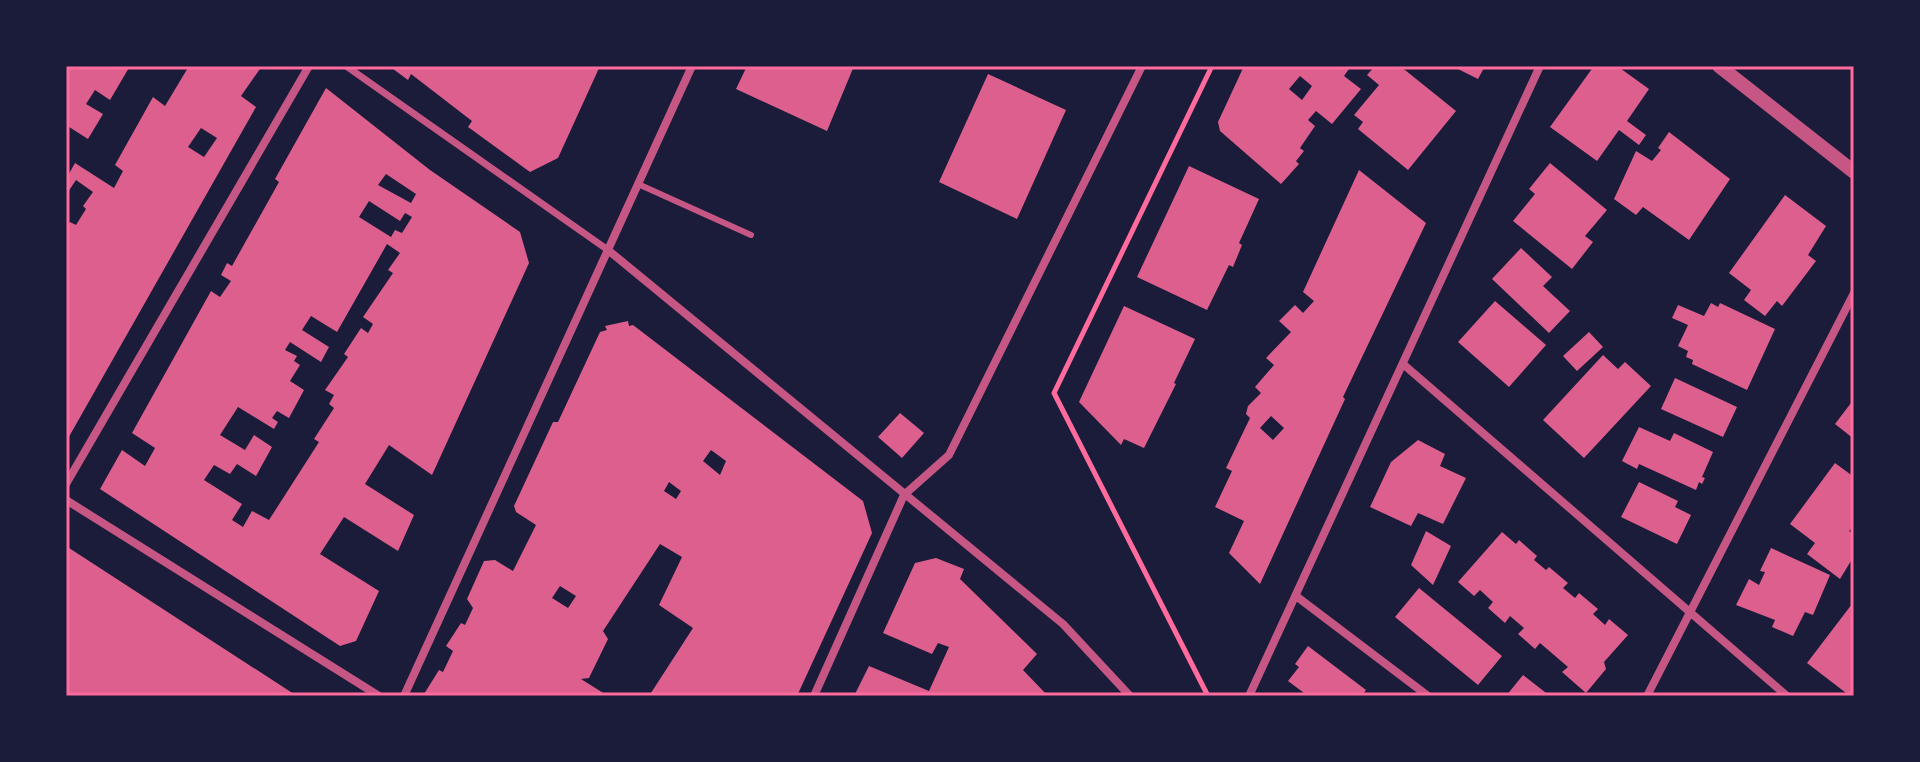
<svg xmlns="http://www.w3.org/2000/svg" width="1920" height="762" font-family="Jost,sans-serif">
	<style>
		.building { fill: #dd5f8e; fill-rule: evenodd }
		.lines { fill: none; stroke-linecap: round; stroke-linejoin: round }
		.path { stroke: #ff6b9d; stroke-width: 5 }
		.service { stroke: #c65784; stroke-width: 6 }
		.pedestrian { stroke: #c65784; stroke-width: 7 }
		.minor { stroke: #c65784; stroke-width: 8 }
		.tertiary { stroke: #c65784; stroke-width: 14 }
		.neatline { fill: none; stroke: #ff6b9d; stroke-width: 3 }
	</style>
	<rect width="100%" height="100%" fill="#1b1b3a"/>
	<path class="building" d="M66 66H130L110 100 95 90 86 104 103 114 88 139 66 125Z
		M189 66H262L241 96 256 107 66 442V259L69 255 66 253V229L70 222 76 225 86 209 83 206 93 192 76 180 66 195V179L75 163 114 188 123 171 115 165 153 97 165 106ZM201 128 217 138 204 157 188 147Z
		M389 66H600L558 158 530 172 468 127 472 121 411 74 408 80Z
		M747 66H854L827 131 736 89Z
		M1244 66H1351L1344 76 1361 89 1332 124 1316 111 1308 120 1315 126 1300 148 1304 151 1296 161 1299 164 1281 184 1220 131 1218 122ZM1300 76 1312 86 1302 100 1289 89Z
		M1375 66H1397L1405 70 1456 111 1408 170 1358 129 1363 122 1354 115 1379 85 1367 75Z
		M1452 66H1485L1478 79Z
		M1594 66H1617L1649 89 1627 121 1646 135 1639 145 1619 130 1597 161 1550 127Z
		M988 74 1066 110 1017 219 939 182Z
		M326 88 430 170 520 232 529 263 432 475 389 445 365 484 414 515 398 551 344 517 320 554 379 591 356 641 340 646 100 489 122 450 145 466 155 448 132 433 211 291 220 297 231 281 221 275 227 263 232 266 279 182 275 179ZM386 174 416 194 411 203 378 185ZM369 201 400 221 405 213 412 217 402 233 395 230 391 237 359 217ZM387 244 400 253 388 270 393 273 363 317 373 324 368 333 361 328 344 354 348 357 325 390 334 395 329 404 334 408 314 439 319 442 269 520 252 511 243 527 232 520 242 504 204 480 214 465 230 474 237 464 256 476 272 447 254 435 245 450 220 435 238 407 274 429 278 422 272 418 277 411 289 418 304 390 290 381 300 365 294 361 297 356 285 350 290 342 321 362 329 347 302 330 311 316 337 332Z
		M1669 132 1730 179 1689 240 1643 207 1636 215 1614 199 1636 151 1652 161 1661 150 1658 148Z
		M1550 163 1607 210 1585 236 1593 242 1572 269 1513 221 1535 194 1529 189Z
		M1189 166 1259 199 1239 243 1242 245 1233 267 1229 265 1207 310 1137 277Z
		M1359 170 1426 223 1343 397 1345 399 1260 584 1229 553 1244 521 1215 507 1232 471 1226 468 1250 418 1246 414 1248 406 1261 393 1255 387 1274 365 1266 358 1291 332 1279 321 1295 305 1303 313 1314 301 1303 292ZM1271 416 1284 428 1273 440 1260 428Z
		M1785 195 1826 226 1808 255 1816 261 1782 306 1777 301 1765 316 1744 300 1751 290 1729 273Z
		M1521 248 1552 277 1543 286 1570 311 1549 333 1492 279Z
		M1495 301 1546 345 1509 387 1458 342Z
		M1711 303 1718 307 1720 303 1775 329 1747 390 1692 364 1693 360 1686 357 1688 351 1678 346 1688 325 1672 318 1678 305 1704 316Z
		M1124 306 1195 339 1174 383 1176 384 1144 448 1124 439 1121 445 1079 402Z
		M628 321 629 326 633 325 863 501 872 533 797 696H649L693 628 659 605 682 557 660 544 603 631 608 639 589 678 581 679 608 696H428L424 694 439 670 443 672 453 651 446 646 461 623 465 625 473 608 467 599 484 561 495 560 513 571 536 525 516 512 514 506 553 422H558L600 332 607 330 605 326ZM711 450 726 461 720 475 703 461ZM669 482 681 491 676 499 664 491ZM560 586 576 596 568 608 552 598Z
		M1589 332 1603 347 1577 371 1563 356Z
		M1603 355 1618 369 1625 362 1651 386 1584 458 1543 420Z
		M1675 378 1737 407 1723 437 1661 409Z
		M1854 399V439L1835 424Z
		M900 413 924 433 902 458 878 437Z
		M1639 427 1670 441 1674 433 1713 452 1702 477 1705 478 1702 484 1699 482 1696 490 1639 464 1637 469 1622 461Z
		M1418 440 1445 454 1440 466 1466 478 1443 524 1418 513 1411 526 1370 507 1391 462Z
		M1835 463 1854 477V526L1849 531 1854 535V556L1840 579 1807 554 1815 543 1790 524Z
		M1639 482 1678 501 1675 507 1691 515 1677 544 1621 517Z
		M1426 531 1451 546 1433 585 1411 565Z
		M1502 532 1516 544 1519 540 1537 556 1534 560 1546 570 1549 567 1568 583 1563 588 1575 598 1579 593 1598 609 1593 614 1605 625 1609 619 1628 635 1604 662 1606 669 1586 693 1562 672 1568 667 1540 643 1535 649 1518 634 1524 628 1510 616 1505 623 1488 608 1493 602 1480 590 1474 596 1458 582Z
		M66 546 297 696H66Z
		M1771 548 1830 575 1813 615 1805 612 1793 636 1772 627 1775 620 1736 605 1749 579 1759 585 1765 572 1760 571Z
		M936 558 964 569 960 579 1037 654 1023 670 1048 696H854L869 666 929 691 949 647 938 643 932 654 883 633 915 563Z
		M1419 588 1502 656 1478 685 1395 617Z
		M1852 604 1854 690 1850 696 1807 663Z
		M1308 646 1366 690 1362 696H1308L1288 681 1299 667 1295 664Z
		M1523 675 1550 696H1506Z"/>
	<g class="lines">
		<path class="path" d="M1208 696 1054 393 1212 66"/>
		<path class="service" d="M638 184 751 235"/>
		<path class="pedestrian" d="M346 66 608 250"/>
		<path class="minor" d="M608 250 1063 624 1130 696
			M1403 364 1787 696
			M66 484 309 66
			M66 500 379 696
			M1296 596 1428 696
			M404 696 692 66
			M814 696 904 495 949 455 1142 66
			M1249 696 1540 66
			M1647 696 1854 293"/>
		<path class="tertiary" d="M1719 66 1854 172"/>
	</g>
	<rect width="1920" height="762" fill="none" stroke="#1b1b3a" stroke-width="136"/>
	<rect x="68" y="68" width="1784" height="626" class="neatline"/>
</svg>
